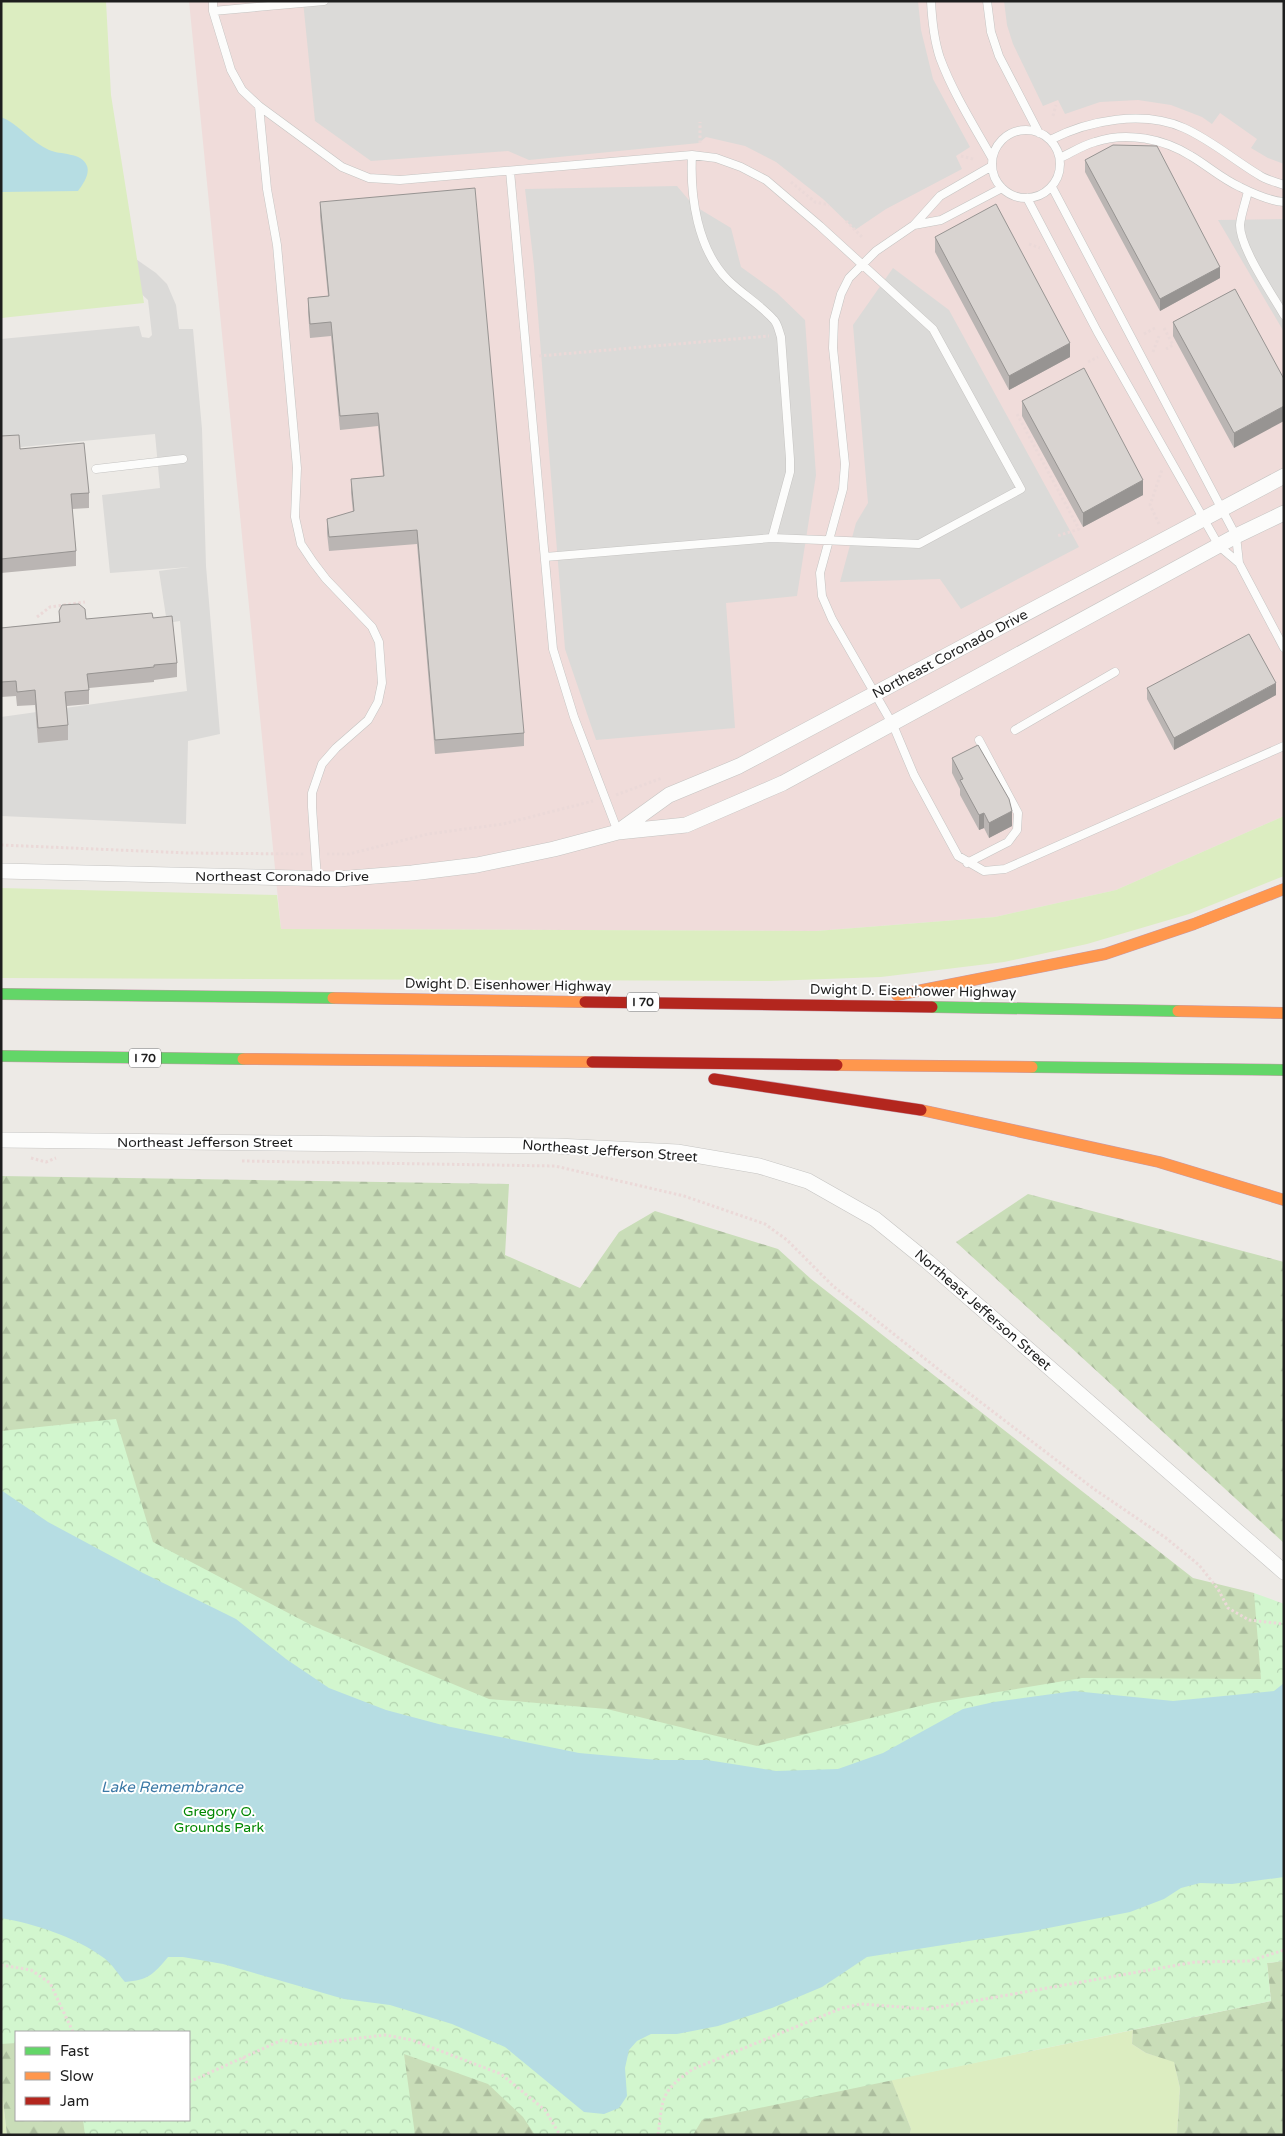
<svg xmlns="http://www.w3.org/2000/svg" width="1285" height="2136" font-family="'Varela Round',sans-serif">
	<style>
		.commercial { fill: #f0dcda }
		.religious { fill: #dbdad8 }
		.grass { fill: #dcedc1 }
		.forest { fill: url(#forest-firs) }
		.park { fill: url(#park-crowns) }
		.water { fill: #b6dde3 }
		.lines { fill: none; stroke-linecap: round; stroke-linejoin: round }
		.lane-casing { stroke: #c5c4c2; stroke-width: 9 }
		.street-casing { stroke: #c5c4c2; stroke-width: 16 }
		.fast-casing { stroke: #c59aaa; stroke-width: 12 }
		.slow-casing { stroke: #c59aaa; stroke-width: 12 }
		.jam-casing { stroke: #c59aaa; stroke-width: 12 }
		.path { stroke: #ebd9d8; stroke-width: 3; stroke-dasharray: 2.5 2.5; stroke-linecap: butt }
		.lane { stroke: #fcfcfb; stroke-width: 8 }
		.street { stroke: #fcfcfb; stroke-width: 15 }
		.fast { stroke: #63d668; stroke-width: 11 }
		.slow { stroke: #ff974d; stroke-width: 11 }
		.jam { stroke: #b3261e; stroke-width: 11 }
		.wall { fill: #bab5b3 }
		.shaded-wall { fill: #979492 }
		.building { fill: #d8d3d0; stroke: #979492 }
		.labels { text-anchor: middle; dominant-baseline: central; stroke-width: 4; stroke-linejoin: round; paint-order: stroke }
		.shield { fill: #fff; stroke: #626262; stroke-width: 1 }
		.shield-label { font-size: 12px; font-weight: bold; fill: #1e1e1e }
		.street-label { font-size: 14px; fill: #1e1e1e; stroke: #fff }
		.park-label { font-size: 14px; fill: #008701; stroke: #fff }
		.water-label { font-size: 15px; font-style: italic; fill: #3c79a6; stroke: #fff }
	</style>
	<defs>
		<pattern id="forest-firs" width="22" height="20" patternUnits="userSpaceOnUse" patternTransform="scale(1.25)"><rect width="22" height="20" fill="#c9ddb8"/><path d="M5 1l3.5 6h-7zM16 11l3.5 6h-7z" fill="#acbd9e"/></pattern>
		<pattern id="park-crowns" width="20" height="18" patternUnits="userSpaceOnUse" patternTransform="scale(1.25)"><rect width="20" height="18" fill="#d2f6ce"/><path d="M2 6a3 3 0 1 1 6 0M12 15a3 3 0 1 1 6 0" fill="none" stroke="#b4d2b0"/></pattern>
	</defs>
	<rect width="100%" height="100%" fill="#edeae6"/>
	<path class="commercial" d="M189 1H1284V816L1116 890 995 917 816 931 281 929Z"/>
	<path class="religious" d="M303 1H918L921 30 933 79 970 147 956 156 962 169 886 209 855 230 823 199 776 162 745 146 706 137 699 143 529 160 508 151 371 161 315 121Z
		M1004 1H1284V164L1268 158 1251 148 1257 139 1220 113 1212 124 1202 117 1171 105 1138 100 1100 102 1065 114 1058 100 1043 106 1013 44 1007 25Z
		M677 186 693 205 731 228 741 267 777 293 805 320 816 475 797 596 726 603 735 728 596 740 565 649 534 266 525 189Z
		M1284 219V332L1218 220Z
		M133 257 156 273 167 284 176 305 179 329H193L202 429 206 566 220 734 188 741 186 824 1 816V717L187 691 180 621 167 623 159 571 189 567 110 573 102 495 160 488 155 434 1 449V339L139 326 142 337 149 338 152 335 148 300 135 288 1 318Z
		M893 268 949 310 1079 547 961 609 940 579 840 582 856 523 868 503 853 325Z"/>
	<path class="grass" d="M1 1H106L111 95 144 303 1 318Z
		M1284 816V876L1189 914 1087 944 1004 962 881 977 770 981 1 978V888L277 895 281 929 816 931 995 917 1116 890Z
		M1133 2030 1132 2044 1146 2053 1174 2061 1180 2088 1177 2135H909L911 2129 891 2080Z
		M1 2083 7 2135H1Z"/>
	<path class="forest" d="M1 1176 509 1184 505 1255 580 1288 619 1232 655 1211 778 1249 811 1279 1193 1578 1254 1593 1284 1627V1683L883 1753H579L1 1490Z
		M1028 1194 1284 1262V1543L956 1242Z
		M1 1918 189 2032H16V2120H189L348 2008 587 2135H7L1 2083Z
		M1284 1961V2135H1177L1180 2088 1174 2062 1146 2053 1132 2044 1133 2030 1271 2001 1267 1963Z
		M880 2051 911 2129 909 2135H626Z"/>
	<path class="park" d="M116 1419 153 1542 313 1626 489 1699 607 1709 757 1746 932 1703 1082 1678 1261 1679 1254 1593 1284 1604V1961L1267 1963 1271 2001 702 2120 693 2135H535L523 2117 488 2084 404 2054 415 2135H85L83 2120H189V2032H16V2043L1 2044V1431Z"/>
	<path class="water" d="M1 117C19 124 31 142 49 150 60 155 82 152 87 166 90 174 83 184 78 191L1 192Z
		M1 1490 48 1522 143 1573 236 1619 286 1659 329 1688 386 1710 446 1726 579 1753 657 1760H707L776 1771 838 1769 883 1753 963 1709 994 1702 1074 1691 1173 1701 1274 1691 1284 1683V1877L1232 1884 1200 1883 1181 1888 1164 1899 1130 1912 1033 1931 867 1957 822 1987 772 2008 718 2026 677 2034H651L637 2041 629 2050 625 2068 627 2096 619 2108 604 2114 584 2112 505 2047 452 2024 390 2005 344 1999 223 1964 183 1957H168C153 1975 148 1980 125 1982 118 1974 112 1964 104 1958 76 1937 35 1924 1 1918Z"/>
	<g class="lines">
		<g class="lane-casing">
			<path id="lane" d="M213 1V11L231 70 242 90 259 106 342 167 369 178 400 180 692 155 716 158 741 167 766 180 820 226 933 329 1021 489 919 544 772 538 545 557
				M931 1C932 21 934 40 940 58 953 93 974 126 992 158
				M987 1 991 32 999 56 1039 133
				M213 11 324 1
				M259 106 267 189 277 245 297 468 295 517 301 544 313 562 326 579 372 627 379 642 382 683 378 702 368 720 336 748 322 764 312 793V807L317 879
				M992 164a34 34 0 1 1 68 0a34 34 0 1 1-68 0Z
				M1050 140C1089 120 1143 110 1184 128 1211 140 1234 160 1259 175 1266 180 1276 182 1284 185
				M692 155C690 196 697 249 728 280 742 294 761 305 774 320 778 324 779 332 781 337L790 459V472L772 538
				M1060 158C1071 153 1083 145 1095 142 1127 131 1164 139 1191 156 1208 166 1222 179 1240 187 1252 193 1270 201 1284 202
				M992 166 940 196 914 225 876 251 849 278 841 294 834 320 833 348 845 464 843 489 820 573 822 596 832 619 893 725 914 775 958 856 984 871 1005 869 1284 746
				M510 171 553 649 574 717 618 832
				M1052 187 1236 536 1239 563 1284 648
				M1248 191C1246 201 1241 214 1240 225 1240 248 1272 294 1284 315
				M1027 198 1097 331 1219 546 1239 563
				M914 225 941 220 1002 188
				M96 469 183 459
				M1015 730 1115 672
				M967 863 1008 842 1017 830 1018 813 979 740"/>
		</g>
		<g class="street-casing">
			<path id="street" d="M619 831 669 795 739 766 1284 476
				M1 871 338 879 412 873 477 865 554 849 618 832 686 825 783 783 1236 536 1284 513
				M1 1140 557 1146 677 1152 759 1166 808 1181 875 1219 928 1262 1284 1572"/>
		</g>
		<g class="fast-casing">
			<path id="fast" d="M1 994 333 998
				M932 1007 1178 1011
				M1 1056 243 1059
				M1032 1067 1284 1070"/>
		</g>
		<g class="slow-casing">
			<path id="slow" d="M897 995 1105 954 1194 924 1284 889
				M333 998 585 1002
				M1178 1011 1284 1013
				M243 1059 592 1062
				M837 1065 1032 1067
				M921 1110 1159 1162 1284 1200"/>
		</g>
		<g class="jam-casing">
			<path id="jam" d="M585 1002 932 1007
				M592 1062 837 1065
				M714 1079 921 1110"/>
		</g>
		<path class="path" d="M1053 116 1056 105
			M700 143V122
			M961 156 973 159
			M791 182 815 202 829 205
			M846 221 863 238
			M1029 244 1040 248
			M1164 328 1173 345 1166 349
			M1144 334 1155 328
			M1153 352 1159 336
			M539 356 769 336
			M1088 362 1098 357
			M1017 414 1079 529 1057 536
			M1159 524 1150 505 1162 470
			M37 617 50 607 85 602
			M616 795 662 778
			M1 845 188 853 304 854
			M327 854H349L428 834 503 824 593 801
			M31 1158 46 1162 56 1158
			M242 1161 555 1166 684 1196 765 1224 787 1240 833 1286 957 1384 1094 1489 1166 1538 1199 1565 1218 1589 1228 1608 1249 1620 1284 1624
			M1 1965 31 1970 50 1983 73 2032
			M243 2057 247 2063
			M189 2082 282 2040 302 2045 385 2035 412 2040 501 2074 545 2110 560 2135
			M658 2135C663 2097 660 2092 693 2069L842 2008 861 2004 928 2009 1195 1962 1250 1961 1284 1950"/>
		<use href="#lane" class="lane"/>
		<use href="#street" class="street"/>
		<use href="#fast" class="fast"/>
		<use href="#slow" class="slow"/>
		<use href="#jam" class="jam"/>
	</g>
	<path class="wall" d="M1085 160 1220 278 1160 311 1085 172Z
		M320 202 524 733V746L435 754 417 544 329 551 327 533V519L353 512 351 493V479L383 476 378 426 340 430 331 336 310 338 308 312V298L328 296 320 216Z
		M935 237 1070 357 1009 390 935 252Z
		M1235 289 1234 448 1173 336V322Z
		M1022 401 1143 495 1083 527 1022 416Z
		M1 436 89 493V508L72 509 76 551V566L1 573Z
		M59 611 86 619 153 618 177 663V677L154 680V682L89 688V704L67 706 68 725V740L38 743 35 705 17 706 16 696 1 697V628L59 622Z
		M1147 688 1276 695 1174 750 1147 699Z
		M952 758 1012 826 989 838 984 828 979 830 960 795V789L952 773Z"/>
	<path class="shaded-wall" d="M1220 267V278L1160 311V299Z
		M1070 343V357L1009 390V376Z
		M1284 406V421L1234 448V433Z
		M1143 480V495L1083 527V513Z
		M1276 683V695L1174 750V738Z
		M1012 811V826L989 838V823Z
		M984 813V828L979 830V815Z"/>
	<path class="building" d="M1113 145 1157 146 1220 267 1160 299 1085 160Z
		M475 188 524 733 435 740 417 530 329 537 327 519 354 511 351 479 384 476 378 413 340 416 331 322 310 324 308 298 329 296 320 202Z
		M996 204 1070 343 1009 376 935 237Z
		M1235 289 1284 379V406L1234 433 1173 322Z
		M1084 368 1143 480 1083 513 1022 401Z
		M19 435 20 449 84 443 89 493 71 494 76 551 1 559V436Z
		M79 604 85 609 86 619 152 613 153 618 172 616 177 663 154 665V667L87 674 89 690 65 692 68 725 38 728 35 690 17 692 16 681 1 682V628L60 622 59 611 62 605Z
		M1249 634 1276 683 1174 738 1147 688Z
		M978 745 1009 799 1012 811 989 823 984 813 979 815 960 780 963 779 952 758Z"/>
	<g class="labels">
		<g class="shield">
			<rect x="627" y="992.5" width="32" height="19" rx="4"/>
			<rect x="129" y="1048.5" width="32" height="19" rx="4"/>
		</g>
		<g class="shield-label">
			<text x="643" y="1002">I 70</text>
			<text x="145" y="1058">I 70</text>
		</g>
		<g class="street-label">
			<text transform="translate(950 654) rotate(-28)">Northeast Coronado Drive</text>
			<text x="282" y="876">Northeast Coronado Drive</text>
			<text transform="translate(508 985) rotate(1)">Dwight D. Eisenhower Highway</text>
			<text transform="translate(913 991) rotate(1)">Dwight D. Eisenhower Highway</text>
			<text x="205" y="1142">Northeast Jefferson Street</text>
			<text transform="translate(610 1151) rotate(4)">Northeast Jefferson Street</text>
			<text transform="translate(983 1310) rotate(41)">Northeast Jefferson Street</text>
		</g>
		<g class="park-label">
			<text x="219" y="1811">Gregory O.<tspan x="219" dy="16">Grounds Park</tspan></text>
		</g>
		<g class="water-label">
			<text x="172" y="1787">Lake Remembrance</text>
		</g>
	</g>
	<rect width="1285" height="2136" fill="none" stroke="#1e1e1e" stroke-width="5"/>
	<rect x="15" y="2031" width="175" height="90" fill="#ffffff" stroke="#a5a5a5"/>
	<rect x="25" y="2047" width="25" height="8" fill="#63d668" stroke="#a5a5a5"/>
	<text x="60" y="2056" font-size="15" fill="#1e1e1e">Fast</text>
	<rect x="25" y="2072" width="25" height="8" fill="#ff974d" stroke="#a5a5a5"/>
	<text x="60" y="2081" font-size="15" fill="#1e1e1e">Slow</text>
	<rect x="25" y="2097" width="25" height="8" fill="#b3261e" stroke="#a5a5a5"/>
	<text x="60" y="2106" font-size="15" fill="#1e1e1e">Jam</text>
</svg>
